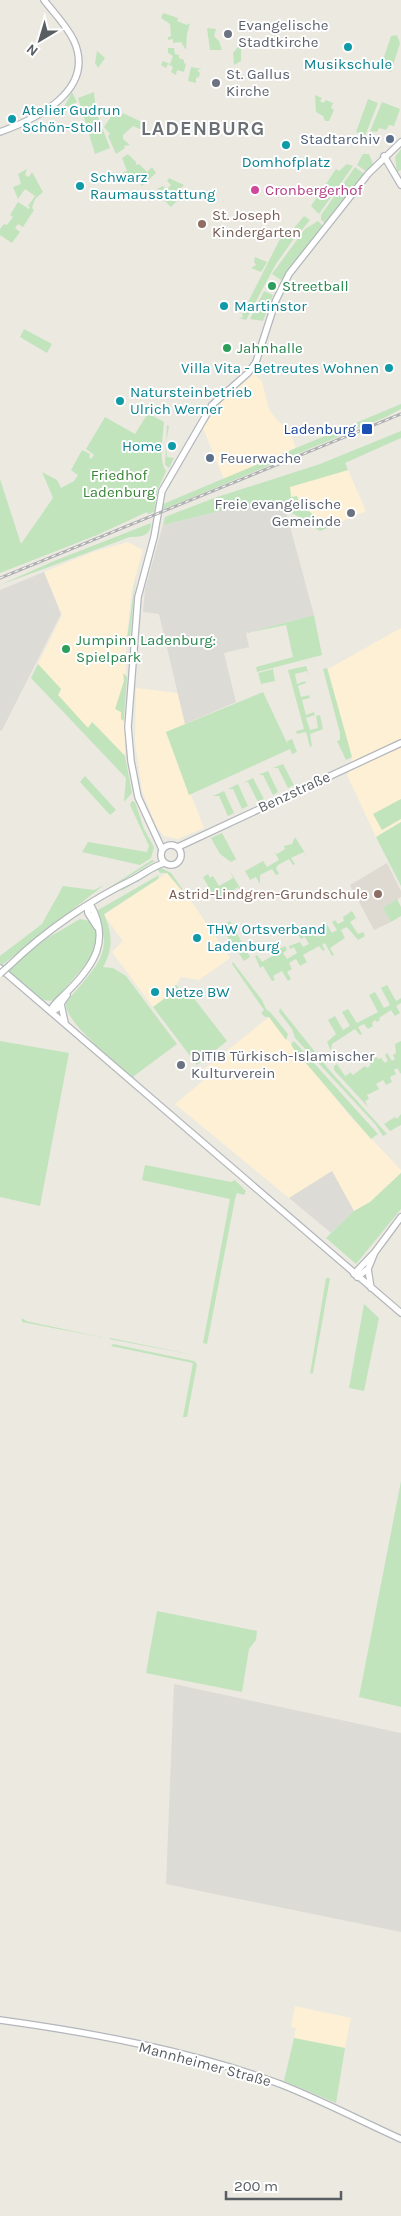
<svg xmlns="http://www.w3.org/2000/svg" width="401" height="2216" font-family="Karla,sans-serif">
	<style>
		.commercial { fill: #fdf0d5 }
		.industrial { fill: #dddbd5 }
		.education { fill: #dedad2 }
		.green { fill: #c1e4bd }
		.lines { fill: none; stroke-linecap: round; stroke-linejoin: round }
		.secondary-casing { stroke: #b3b7bc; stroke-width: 8 }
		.secondary { stroke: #fff; stroke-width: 5.5 }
		.rail-casing { stroke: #b0b1b2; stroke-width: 3 }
		.rail { stroke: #fff; stroke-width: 1; stroke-dasharray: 4; stroke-linecap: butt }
		.secondary-bridge-casing { stroke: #b3b7bc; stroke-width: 8; stroke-linecap: butt }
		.secondary-bridge { stroke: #fff; stroke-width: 5.5 }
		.worship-dot { fill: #6b7280; stroke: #fff; stroke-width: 2 }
		.culture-dot { fill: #0f9aa8; stroke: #fff; stroke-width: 2 }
		.service-dot { fill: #5c6f8a; stroke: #fff; stroke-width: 2 }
		.hotel-dot { fill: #d1479c; stroke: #fff; stroke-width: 2 }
		.education-dot { fill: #8d6e63; stroke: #fff; stroke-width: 2 }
		.leisure-dot { fill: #2e9e5b; stroke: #fff; stroke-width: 2 }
		.transit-dot { fill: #1a4fb4; stroke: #fff; stroke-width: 2 }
		.labels { text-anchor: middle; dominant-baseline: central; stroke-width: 4; stroke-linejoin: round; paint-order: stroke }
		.worship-label { font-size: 15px; fill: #5b616d; stroke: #fff; text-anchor: start }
		.culture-label { font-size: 15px; fill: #0d838f; stroke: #fff; text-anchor: start }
		.service-label { font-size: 15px; fill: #4e5e75; stroke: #fff; text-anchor: end }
		.hotel-label { font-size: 15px; fill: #b23c85; stroke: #fff; text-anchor: start }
		.education-label { font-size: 15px; fill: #785e54; stroke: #fff; text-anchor: start }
		.leisure-label { font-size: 15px; fill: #27864d; stroke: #fff; text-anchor: start }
		.transit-label { font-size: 15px; fill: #164399; stroke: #fff; text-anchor: end }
		.park-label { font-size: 15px; fill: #398535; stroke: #fff }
		.street-label { font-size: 15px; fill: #595e62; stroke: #fff }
		.district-label { font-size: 20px; font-weight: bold; letter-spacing: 1px; fill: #6a7074; stroke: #fff }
	</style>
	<rect width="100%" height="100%" fill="#ece9e1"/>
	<path class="commercial" d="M254 374 262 381 269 409 276 419 290 433 296 448 224 479 203 428 222 401Z
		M348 470 366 511 330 527 291 497 289 487Z
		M128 542 143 550 132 589 126 644 125 756 93 722 88 728 58 695 61 689 38 664 62 615 44 572 93 552Z
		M401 628V822L376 837 347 775 352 758 328 669Z
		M136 688 178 693 185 724 166 732 204 828 178 839 164 836 157 828 142 791 135 741Z
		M167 873 191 901 230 958 199 980 181 977 176 985 166 992 168 996 153 1007 112 952 123 941 104 915Z
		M269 1017 349 1115 401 1170V1173L370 1202 354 1211 332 1171 289 1198 175 1104 209 1076 204 1069Z
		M295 2006 351 2018 345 2048 294 2038 296 2028 291 2027Z"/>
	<path class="industrial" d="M249 504 286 512 314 615 246 633 249 647 224 653 236 702 185 724 159 614 143 612 145 589 163 525Z
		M44 572 61 614 2 730 0 731V590Z
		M332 1171 354 1211 331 1233 289 1198Z
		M174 1684 401 1733V1932L166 1884Z"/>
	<path class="education" d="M387 863 401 891V897L383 908 391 922 374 930 350 885Z"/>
	<path class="green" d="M163 13 178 18 177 21 187 25 190 23 187 34 186 50 181 42 173 43V39L168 40V37L171 36 170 24 161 18Z
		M207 28 216 29 214 36 219 41 222 50H210Z
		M397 35 400 43 391 72 386 70 388 62 383 60 391 36Z
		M241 43V61L234 65 233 53Z
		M168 48H174L175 54 179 55V58L184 60V63L186 64 184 72 177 70 176 75 171 72 173 67 168 64 166 68 161 65 163 61 170 64 173 56 168 53Z
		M97 51 105 58 98 68 95 63Z
		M191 67 202 69 197 70 200 73 199 77 196 78V83L188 81Z
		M72 92 77 102 63 109Z
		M94 92 96 112 110 148 95 154 78 98Z
		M315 95 322 98 320 101 323 103 326 100 333 103 331 108 334 110 329 121H325L323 116 316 112Z
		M368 99 378 103 365 136 356 132Z
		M382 102 400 109 394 126 389 125 386 130 379 128 377 132 370 131Z
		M114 112 120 117 123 113 146 124 142 130 133 126 123 135V139L130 145 124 146 125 148 116 154 108 136 110 134 104 127Z
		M401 149V170L397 172 395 157Z
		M128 154 136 162V165L139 164 147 172 152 167 156 173 142 186 136 176 124 183 119 174 127 171 122 158Z
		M363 154H369L373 164 367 172 357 165Z
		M347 164 353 166 319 214 311 206 336 169 339 171Z
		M355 167 364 174 325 223 321 220V215Z
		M27 169 25 175 29 177 32 172 43 192 35 199 32 208 34 210 23 227 18 224 15 228 20 232 12 243 0 235V229L4 224 7 225 13 217 10 215 18 202 29 209 30 207 28 206 35 196 25 189 18 199 13 187 21 184 18 174Z
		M169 178 184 185 174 196 177 201 171 207 165 201 167 198 164 195 165 192 157 189 163 186 167 189 171 185 167 181Z
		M304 216 310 220 300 232 294 228Z
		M318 221 323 226 281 280 272 274 305 229Z
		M291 233H293L295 237 276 264 246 320 239 318 243 317 242 314 282 235 289 237Z
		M255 257 267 262 261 272 251 268 256 265 254 262Z
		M264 291 273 295 263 321 250 319Z
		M24 329 52 344 47 353 20 337Z
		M401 404V409L386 417 162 510 163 504Z
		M148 413 164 422C163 438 158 458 166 471L157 491 154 512 148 514 147 512 97 535 0 573V479L21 544 53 498 42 472 57 480 61 488 74 481 78 475 71 470 82 450 90 454 89 457 91 459 94 455 86 449 105 417 135 434Z
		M167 425 169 426 166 443 167 457 174 458 169 468 165 465Z
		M401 431V438L345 463 348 470 290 487 291 497 297 496 300 505 330 527 320 531 294 514 249 504 163 525 165 517 170 515 217 497 320 464Z
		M151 523C151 536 141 537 130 537L0 585 54 561Z
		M136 575 130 638 127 639Z
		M314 615 322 655 257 672 256 667 293 657 286 625 246 633Z
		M38 664 61 689 58 695 88 728 92 722 125 756 132 793 124 802 126 778 31 678Z
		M306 666 310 678 307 671 295 674 297 684 305 681 306 683 298 686 301 697 309 695 310 698 302 700 306 715 314 712 315 715 306 718 310 730 318 728 316 716 320 715 323 729 310 734 312 746 310 747 306 732 297 734 296 731 304 729 288 670Z
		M327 668 352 757 346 760 337 741 340 740V733L323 669Z
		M273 669 275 681 261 684 258 673Z
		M123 673 127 677 124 721 121 719V712L115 709 124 681Z
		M263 692 288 745 287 741 292 739 297 752 292 754 290 749 189 795 166 732Z
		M283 764 294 785 288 788 278 768H273Z
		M268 771 278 792 273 795 263 775H258Z
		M85 776 116 810 110 815 80 782Z
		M253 778 264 799 258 802 248 782 243 783Z
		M238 784 248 806 242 809 233 789H228Z
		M224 791 234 813 228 816 219 796H213Z
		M401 799V819L382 830 373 814Z
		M132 801 135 802 144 829 154 847 151 858 140 865 82 852 88 842 147 852 149 846 130 805Z
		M401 822V886L376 837Z
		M222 833 236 859 231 862 220 854 211 838Z
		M295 837 310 861 304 852 291 858 295 864 293 865 289 859 278 865 276 868 279 874 276 875 272 869 260 875V884L256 877 250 880 245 871 263 861 267 867 279 860 274 851 277 854 285 849 284 846 292 844Z
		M152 860 155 861 85 903Z
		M158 866 171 873 191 901 167 873H160L157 869 120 892 125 887Z
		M230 871 246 898 238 887 217 902 203 877 208 874 210 878 213 876 219 886 233 878Z
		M159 875 158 879 104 914C112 933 114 948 103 967L113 968 126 976 177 1044 134 1076V1079C119 1065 65 1023 66 1004 78 985 105 965 104 940 104 930 97 920 98 910Z
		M104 885 2 965 0 963V956L42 924 63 886 94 890Z
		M397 899 401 907V916L391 922 383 908Z
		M352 911 356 918 350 922 358 934 363 932 365 936 358 940 347 927 341 930 345 938 330 948 334 955 332 956 325 943 322 945 325 950 323 951 319 946 303 955 307 962 300 966 296 959 289 963 292 969 287 972 291 979 288 981 282 971 273 976 275 980 272 981 263 966 260 968 255 956 257 955 262 962 272 956 267 946 271 944 275 951 285 946 287 950 283 953 287 959 297 953 294 947 290 949 289 946 300 942 303 947 309 944 305 937 301 939 297 932 299 930 303 937 313 932V929L318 937 321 935 318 931 323 928 321 925 326 923 332 933 337 930 332 922 335 920 338 924 344 921 343 917Z
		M80 919 90 921 97 933 92 957 54 1001 43 1000 8 970 44 940Z
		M230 921 250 957 244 961 221 927Z
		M233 962 262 1000 266 1009 271 1013 288 1034 286 1040 269 1017H265L261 1013 264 1010 232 964Z
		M176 985 182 991 186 988 227 1041 197 1065 153 1007 168 996 165 992Z
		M387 985 396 1001 401 998V1003L396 1006 400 1013 395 1016 391 1010 379 1018 380 1020 377 1022 375 1020 372 1023 373 1026 368 1029 364 1024 358 1027 362 1034 360 1035 355 1029 332 1044 331 1051 327 1042 336 1034 328 1020 335 1016 343 1030 350 1026 342 1012 348 1009 357 1023 378 1012 369 995 375 992 384 1008 390 1005 381 988Z
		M280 1008 331 1072 387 1134 383 1136 375 1124 295 1038 292 1029 279 1012Z
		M0 1041 69 1053 40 1206 0 1197Z
		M294 1041 378 1134 371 1139 293 1048 291 1044Z
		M401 1041V1074L397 1068 394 1070 396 1074 390 1077 392 1082 386 1085 383 1080 376 1084 379 1089 367 1095 369 1099 365 1101 368 1107 334 1070V1066L337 1064 345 1076 350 1073 347 1069 353 1075 365 1066 367 1068 370 1066 371 1060 377 1057 378 1059 381 1058 385 1063 388 1061 385 1055 387 1053 392 1061 395 1059 393 1055 396 1053 395 1044Z
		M401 1114V1125L390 1131 384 1124 395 1117 397 1119Z
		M145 1165 231 1182 235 1180 246 1191 244 1195 237 1193 235 1199 207 1344 203 1343 230 1199 142 1180Z
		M401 1173V1209L356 1264 326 1238 354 1211 370 1202Z
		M326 1278H330L313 1373 310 1374Z
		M364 1304 379 1318 364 1391 349 1388Z
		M22 1318 26 1321 105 1338 22 1322Z
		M110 1338 199 1356 109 1339Z
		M113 1344 194 1361 197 1364 187 1417H183L193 1363 111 1346Z
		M401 1481V1707L359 1697Z
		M157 1611 257 1631 256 1640 249 1649 242 1692 146 1673Z
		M294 2038 345 2048 336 2103 284 2081Z"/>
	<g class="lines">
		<g class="secondary-casing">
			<path id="secondary" d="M0 132C36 119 96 91 74 41 67 26 54 13 44 0
				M384 156 401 185
				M161 855a10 10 0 1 1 20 0a10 10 0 1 1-20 0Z
				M178 847 401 743
				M162 849 138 797 131 761 128 727 138 597 154 537 162 491 212 405 248 373 256 362 276 300 289 274 368 174 401 142
				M87 906 88 913 97 927
				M10 965C45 931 90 900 134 879 144 874 153 866 164 863
				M0 968 401 1313
				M61 1004 65 1023
				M50 1011C54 1003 62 997 68 991 94 965 111 940 90 904
				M52 1012 58 1008 67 995
				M368 1269 371 1288
				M354 1274 374 1253
				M357 1277 368 1269 375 1252 401 1217
				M0 2020C94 2033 191 2051 280 2084 321 2100 361 2121 401 2139"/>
		</g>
		<use href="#secondary" class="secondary"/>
		<g class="rail-casing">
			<path id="rail" d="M0 578 401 414"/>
		</g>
		<use href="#rail" class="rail"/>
		<g class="secondary-bridge-casing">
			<path id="secondary-bridge" d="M0 974 10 965"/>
		</g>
		<use href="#secondary-bridge" class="secondary-bridge"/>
	</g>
	<g class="worship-dot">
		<circle cx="228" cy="34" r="5"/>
		<circle cx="216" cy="83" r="5"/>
		<circle cx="351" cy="513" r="5"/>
		<circle cx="181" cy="1065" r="5"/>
	</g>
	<g class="culture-dot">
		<circle cx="348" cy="47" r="5"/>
		<circle cx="12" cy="119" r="5"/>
		<circle cx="286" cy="145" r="5"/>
		<circle cx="80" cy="186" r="5"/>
		<circle cx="224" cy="306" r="5"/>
		<circle cx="389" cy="368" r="5"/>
		<circle cx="120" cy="401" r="5"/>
		<circle cx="172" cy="446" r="5"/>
		<circle cx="197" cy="938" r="5"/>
		<circle cx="155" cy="992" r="5"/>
	</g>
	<g class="service-dot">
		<circle cx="390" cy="139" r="5"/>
		<circle cx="210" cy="458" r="5"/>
	</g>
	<circle class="hotel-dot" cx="255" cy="190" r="5"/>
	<g class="education-dot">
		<circle cx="202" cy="224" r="5"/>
		<circle cx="378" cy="894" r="5"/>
	</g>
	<g class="leisure-dot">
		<circle cx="272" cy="286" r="5"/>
		<circle cx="227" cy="348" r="5"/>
		<circle cx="66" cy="649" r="5"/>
	</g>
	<rect class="transit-dot" x="361" y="423" width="12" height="12" rx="2.5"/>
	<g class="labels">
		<g class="worship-label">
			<text x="238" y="25">Evangelische<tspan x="238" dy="17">Stadtkirche</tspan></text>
			<text x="226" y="74">St. Gallus<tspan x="226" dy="17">Kirche</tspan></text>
			<text x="341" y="504" text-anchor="end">Freie evangelische<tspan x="341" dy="17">Gemeinde</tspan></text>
			<text x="191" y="1056">DITIB Türkisch-Islamischer<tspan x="191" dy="17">Kulturverein</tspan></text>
		</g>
		<g class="culture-label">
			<text x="348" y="64" text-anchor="middle">Musikschule</text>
			<text x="22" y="110">Atelier Gudrun<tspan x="22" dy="17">Schön-Stoll</tspan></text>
			<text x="286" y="162" text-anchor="middle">Domhofplatz</text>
			<text x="90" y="177">Schwarz<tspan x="90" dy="17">Raumausstattung</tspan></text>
			<text x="234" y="306">Martinstor</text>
			<text x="379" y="368" text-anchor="end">Villa Vita - Betreutes Wohnen</text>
			<text x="130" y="392">Natursteinbetrieb<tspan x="130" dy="17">Ulrich Werner</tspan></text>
			<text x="162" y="446" text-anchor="end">Home</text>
			<text x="207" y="929">THW Ortsverband<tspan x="207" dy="17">Ladenburg</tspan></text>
			<text x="165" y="992">Netze BW</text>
		</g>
		<g class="service-label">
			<text x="380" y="139">Stadtarchiv</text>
			<text x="220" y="458" text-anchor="start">Feuerwache</text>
		</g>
		<g class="hotel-label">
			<text x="265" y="190">Cronbergerhof</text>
		</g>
		<g class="education-label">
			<text x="212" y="215">St. Joseph<tspan x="212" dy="17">Kindergarten</tspan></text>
			<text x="368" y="894" text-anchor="end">Astrid-Lindgren-Grundschule</text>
		</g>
		<g class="leisure-label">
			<text x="282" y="286">Streetball</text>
			<text x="237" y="348">Jahnhalle</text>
			<text x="76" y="640">Jumpinn Ladenburg:<tspan x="76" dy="17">Spielpark</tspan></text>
		</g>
		<g class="transit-label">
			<text x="356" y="429">Ladenburg</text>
		</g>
		<g class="park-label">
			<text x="119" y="475">Friedhof<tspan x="119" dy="17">Ladenburg</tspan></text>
		</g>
		<g class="street-label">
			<text transform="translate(294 792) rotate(-25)">Benzstraße</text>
			<text transform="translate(205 2064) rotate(15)">Mannheimer Straße</text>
		</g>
		<g class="district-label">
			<text x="203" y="128">LADENBURG</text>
		</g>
	</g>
	<g transform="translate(40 40) rotate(218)" stroke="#ffffff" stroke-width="4" paint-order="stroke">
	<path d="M0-4L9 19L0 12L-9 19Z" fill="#595e62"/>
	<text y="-8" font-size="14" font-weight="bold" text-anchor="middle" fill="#595e62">N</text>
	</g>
	<path d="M226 2191v8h115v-8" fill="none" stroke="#595e62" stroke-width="2.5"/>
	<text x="234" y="2191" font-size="15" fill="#595e62" stroke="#ffffff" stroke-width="4" paint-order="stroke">200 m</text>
</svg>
